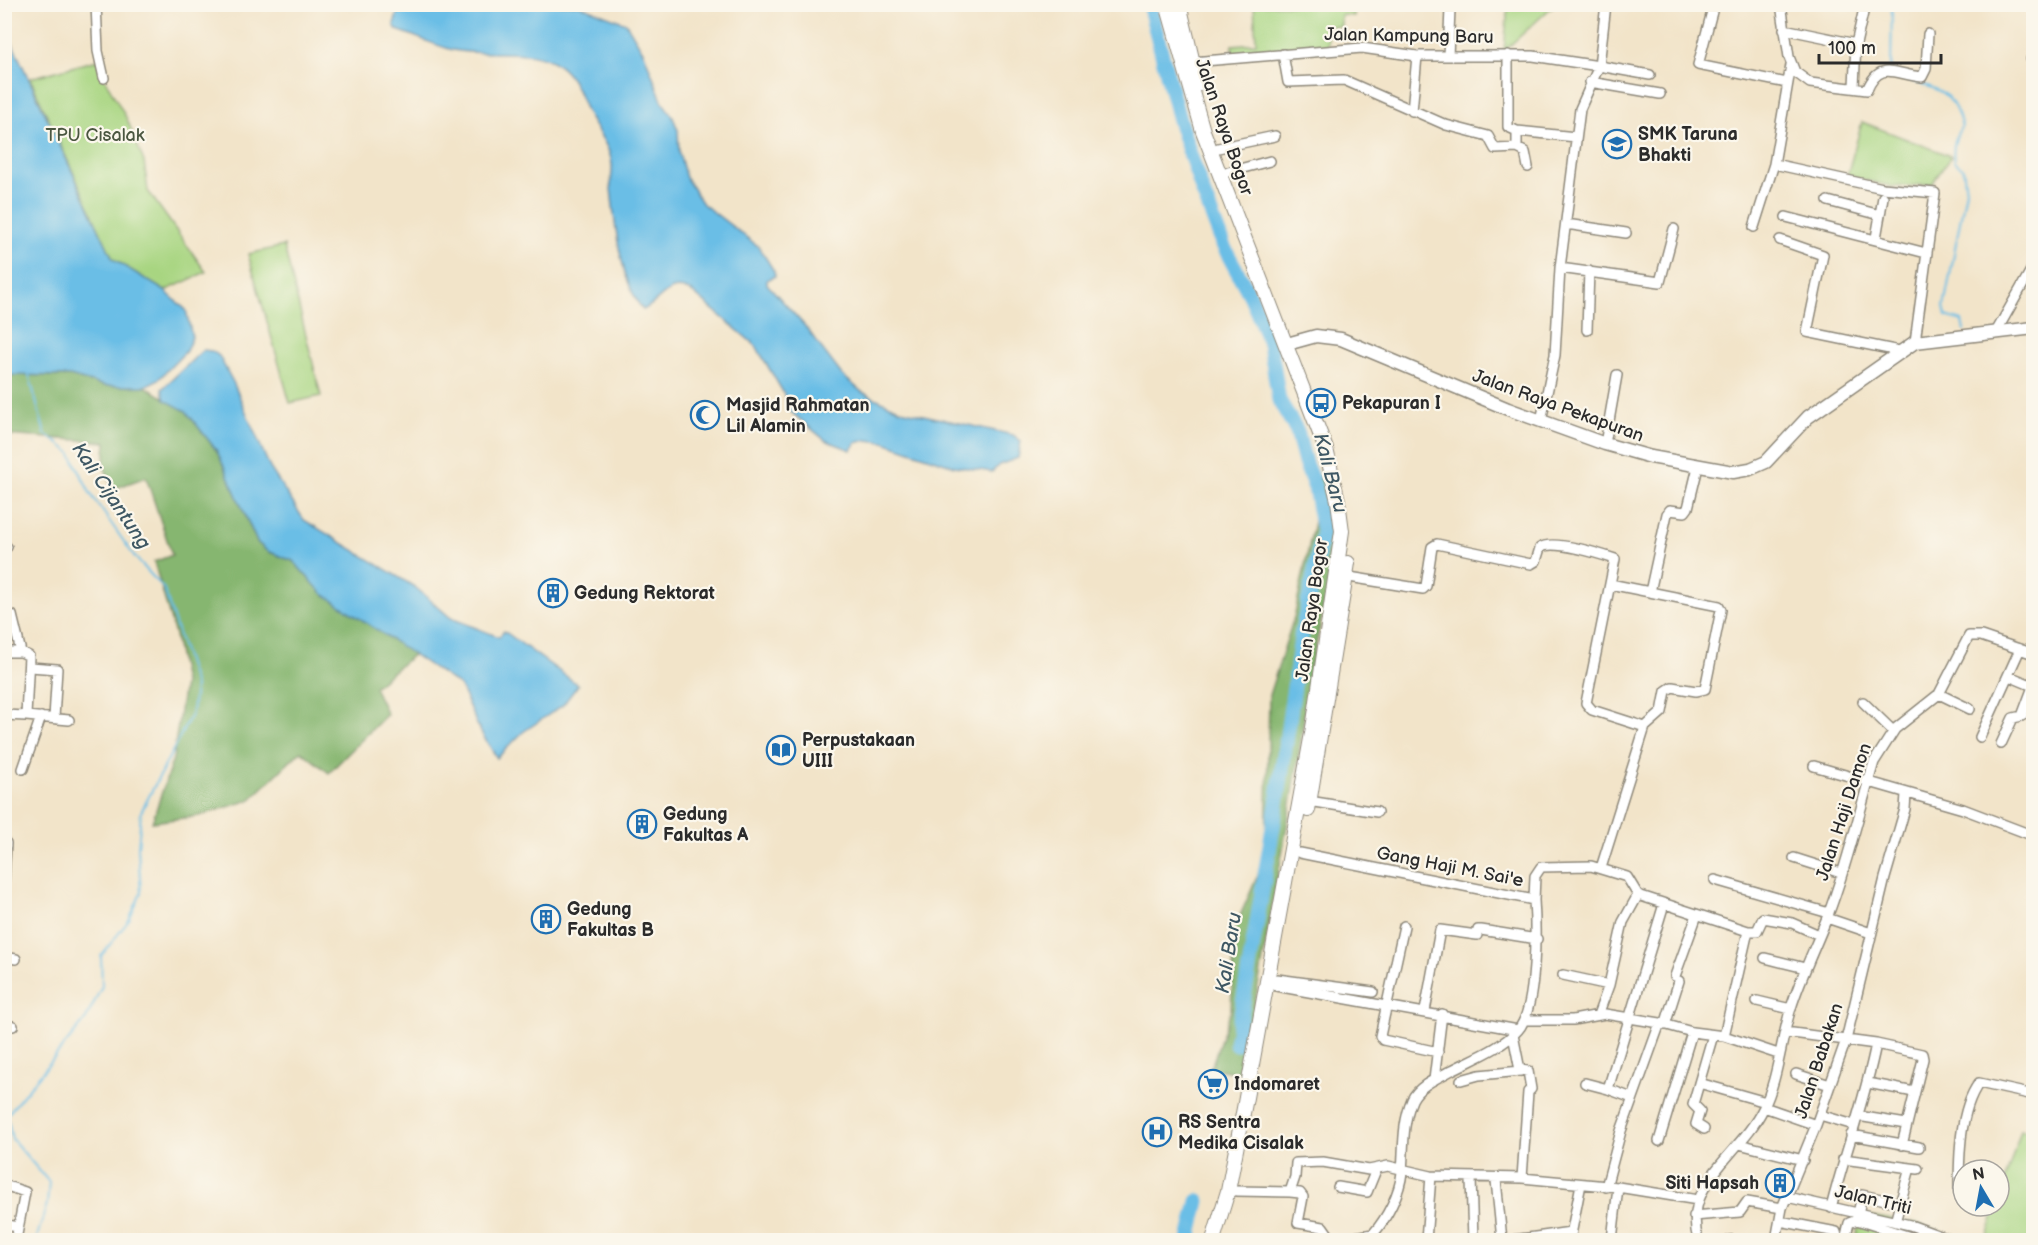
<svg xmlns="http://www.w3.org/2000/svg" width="2038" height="1245" font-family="'Balsamiq Sans',sans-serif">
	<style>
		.green { fill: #a8d581; stroke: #6a8056; stroke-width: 1.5 }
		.forest { fill: #86b66f; stroke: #58704d; stroke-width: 1.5 }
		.water { fill: #6abee6; stroke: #4a7488; stroke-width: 1.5 }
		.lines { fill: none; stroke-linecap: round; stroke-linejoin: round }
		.stream { stroke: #6abee6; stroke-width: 2 }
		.river { stroke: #6abee6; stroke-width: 15 }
		.minor-casing { stroke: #8e887a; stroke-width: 12 }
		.major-casing { stroke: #8e887a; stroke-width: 15 }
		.highway-casing { stroke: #8e887a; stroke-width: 16 }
		.minor { stroke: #fff; stroke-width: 9 }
		.major { stroke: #fff; stroke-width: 12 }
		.highway { stroke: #fff; stroke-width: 14 }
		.labels { text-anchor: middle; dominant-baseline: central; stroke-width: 4.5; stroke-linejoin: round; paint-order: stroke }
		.street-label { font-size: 18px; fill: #2b2b2b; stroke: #fbf7ec }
		.poi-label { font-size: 18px; font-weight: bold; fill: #2b2b2b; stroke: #fbf7ec; text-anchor: start }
		.park-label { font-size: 18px; fill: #4a5640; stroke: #fbf7ec }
		.water-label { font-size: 20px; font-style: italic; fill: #3e5763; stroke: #fbf7ec }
	</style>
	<rect width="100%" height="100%" fill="#fbf7ec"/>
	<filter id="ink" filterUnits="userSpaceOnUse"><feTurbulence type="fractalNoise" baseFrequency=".0167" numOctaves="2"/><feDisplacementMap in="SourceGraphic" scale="12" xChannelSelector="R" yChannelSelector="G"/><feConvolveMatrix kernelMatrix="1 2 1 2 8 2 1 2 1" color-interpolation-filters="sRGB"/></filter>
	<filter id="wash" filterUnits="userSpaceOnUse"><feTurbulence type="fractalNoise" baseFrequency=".008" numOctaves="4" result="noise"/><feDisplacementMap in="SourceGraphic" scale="24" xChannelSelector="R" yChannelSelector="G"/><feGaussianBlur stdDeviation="1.35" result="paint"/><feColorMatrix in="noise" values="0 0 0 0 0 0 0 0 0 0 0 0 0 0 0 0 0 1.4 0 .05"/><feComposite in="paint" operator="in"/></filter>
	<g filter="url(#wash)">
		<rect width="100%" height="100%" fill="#f2e4c9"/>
		<path class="green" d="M1254 5H1355L1354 16 1341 15V26L1328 27V47L1233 55 1232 45 1256 43Z
			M1508 5H1554L1504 51Z
			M98 60 104 78 127 119 144 162 148 191 206 272 165 291 113 259 30 78Z
			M1862 122 1951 156 1932 184 1894 187 1847 176Z
			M284 246 321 396 290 403 248 254Z
			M2021 1130 2033 1133V1240H1986Z
			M1860 1214 1922 1225 1961 1240H1856Z"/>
		<path class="forest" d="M4 375 70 376 105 386H145L186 411 217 451 257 542 267 551 293 561 322 593 414 654 374 687 387 714 329 773 301 751 250 800 199 816 152 822 173 759 184 683 175 635 154 562 172 555 146 477 113 489 104 466 106 442 5 435Z
			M1308 418 1327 453 1339 535 1312 664 1294 787 1250 1031 1239 1073 1211 1068 1231 1011 1235 927 1266 857 1269 695 1295 614 1314 522 1322 464Z"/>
		<path class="water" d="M461 4 579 5 626 23 644 53 663 103 672 115 678 130 679 153 686 178 703 204 759 247 774 271 775 276 767 280V284L804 325 842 375 862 392 901 410 1013 435 1021 441 1018 458 999 465 992 472 954 466 884 442 866 440 856 443 851 450 825 440 790 411 783 392 756 346 692 292C667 280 663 300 643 310 620 280 615 226 611 188 610 181 613 173 612 165 610 142 590 125 583 104 576 86 570 71 552 61 528 48 479 56 453 50 434 45 415 36 397 30L394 25 399 8Z
			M5 28 113 259 165 291 186 310 192 337 186 351 159 379 145 386H105L70 376 5 375Z
			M203 350 212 351 219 356 234 384 270 468 304 520 415 587 451 618 499 637 504 631 578 685 563 705 523 732 497 758 480 731 460 686 322 593 293 561 267 551 257 542 217 451 186 411 165 400 162 389Z"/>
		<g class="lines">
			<path class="stream" d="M1891 68 1892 4
				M1905 78C1940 92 1950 87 1962 126 1954 137 1952 148 1954 162L1963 168 1966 190 1944 307 1946 316 1962 321 1964 331
				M1964 339 1965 347
				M29 375 45 434 70 452 90 493 134 556 164 589 195 686 192 713 141 812 138 848 141 893 129 920 101 956 102 986 86 1019 7 1115 12 1139 49 1182 47 1204 36 1240"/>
			<path class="river" d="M1149 4 1179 120 1202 190 1224 247 1251 297 1270 344 1279 400 1297 431 1305 463 1315 488 1323 531 1302 632 1277 804 1236 1044
				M1189 1240 1198 1201"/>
		</g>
	</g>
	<g filter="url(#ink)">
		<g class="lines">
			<g class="minor-casing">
				<path id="minor" d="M96 4 98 51 104 78
					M1714 4 1698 65 1787 83
					M1781 4 1789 57 1795 72 1810 83 1867 90C1880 59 1896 75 1922 77L1926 69 1928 34
					M1784 29 1856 44
					M1283 54 1288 82 1344 80 1446 125 1488 136 1495 149 1517 148V131
					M1508 55V127L1517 131 1576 137
					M1448 56 1450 9
					M2031 59 2034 60
					M1192 62 1362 48 1417 56H1533L1599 66 1606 4
					M1590 82 1660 94
					M1854 86 1856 44 1865 4
					M1412 111 1417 56
					M1218 148 1275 136
					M1517 148 1525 152 1528 167
					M1774 164 1883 188 1935 193 1915 342
					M1228 172 1270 161
					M1828 201 1880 215 1876 238
					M1880 215 1883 197
					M1786 217 1926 253
					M1566 224 1626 233
					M1754 227 1774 164 1791 65
					M1780 240 1823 255 1807 332 1899 351
					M1560 268 1660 282 1674 229
					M1587 330 1589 271
					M1996 332 2034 265
					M1541 421 1555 355 1560 268 1580 109 1599 66 1650 75
					M1605 444 1617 375
					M4 545 7 547
					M1343 576 1423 589 1426 586 1432 547 1437 544 1531 564 1536 561 1540 548C1552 539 1600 554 1615 559L1586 703 1592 710 1645 727
					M1650 592 1667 514 1670 510 1685 512 1688 508 1698 467
					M12 615 21 652
					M4 652H21L29 656 26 716 4 715
					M30 667 57 669 54 718
					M2009 676 2033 686
					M1939 694 1970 709
					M1863 702 1893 731
					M26 716 69 720
					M1980 737 2020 649
					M2001 744 2013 718 2022 716 2034 684
					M1814 766 1963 809 2034 836
					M23 769 41 717
					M1309 801 1377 812
					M1300 853 1534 900C1536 928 1537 1009 1518 1030 1502 1048 1473 1059 1452 1070 1439 1077 1418 1086 1412 1100 1402 1124 1404 1147 1402 1172 1400 1193 1387 1218 1373 1234L1338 1240
					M1794 858 1841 873
					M1601 868 1645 727 1662 712 1666 691 1672 687 1696 691 1705 689 1721 610 1719 606 1610 584
					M1715 880 1829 913
					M4 883 6 843
					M1534 900 1535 876 1541 867 1591 866 1627 877 1638 895 1748 931H1757L1763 918 1792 923 1819 935
					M1827 918 1871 933
					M1404 926 1380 1036 1383 1040 1438 1052
					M4 957 16 959
					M1765 958 1805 968
					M1563 975 1609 985
					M1675 976 1697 915
					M1277 979 1373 992
					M1276 986 1518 1030
					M1757 1001 1791 1009
					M1425 1011 1440 930 1477 935 1478 930H1481L1537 939
					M1598 1015 1609 985 1623 922 1638 895
					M1525 1020H1573L1605 1014 1660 1023 1692 1032 1724 1036 1778 1054
					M4 1024 13 1026
					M1665 1025 1679 981
					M1785 1032 1876 1044 1922 1054 1923 1059 1902 1145
					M1513 1035 1520 1070 1528 1071 1531 1089 1528 1092 1522 1178
					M1724 1036 1748 931
					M1796 1074 1830 1085
					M1434 1080 1442 1014
					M1461 1080 1479 1075 1521 1071
					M1585 1083 1608 1089
					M1699 1083 1766 1102
					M1868 1083 1914 1092
					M1632 1098 1608 1089 1664 904
					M1764 1107 1816 1125
					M1820 1115 1854 1125
					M1858 1116 1906 1124
					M1704 1129 1696 1124 1700 1111 1693 1104 1713 1035
					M1851 1135 1919 1147
					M1659 1141 1692 1032
					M1739 1144 1803 1160
					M1843 1159 1918 1169
					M1471 1179 1473 1240
					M1496 1180 1502 1240
					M4 1185 25 1192 16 1240
					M1338 1187 1367 1192 1376 1170
					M1606 1187 1621 1131 1660 1023
					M1236 1191 1290 1192 1295 1177 1296 1163 1323 1162 1369 1170 1388 1166 1431 1176 1522 1178 1618 1187 1698 1200
					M1290 1192 1300 1193 1303 1197 1298 1223 1323 1227 1332 1240
					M1959 1192C1959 1159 1959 1110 1979 1083L2034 1095
					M1787 1197 1910 1225 1951 1240
					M1831 1208C1845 1152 1865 1100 1876 1044
					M1858 1214 1862 1195 1900 1203
					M1694 1216 1740 1212 1747 1202 1782 1208
					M1780 1221 1836 1232 1838 1240
					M1895 1222 1910 1168
					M4 1224 17 1227
					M1426 1240 1431 1176
					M1513 1240 1571 1232
					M1570 1240 1581 1184
					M1612 1240 1618 1187
					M1698 1240C1682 1183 1741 1154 1763 1109 1778 1080 1781 1039 1791 1008 1801 976 1816 946 1828 915 1847 866 1859 813 1874 762L1895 729 1939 694 1969 636H1981L2034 654
					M1730 1240H1773
					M1776 1240 1782 1208 1816 1125 1846 1040 1885 878 1905 809 1906 794
					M1845 1240 1849 1223 1857 1220 1920 1240"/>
			</g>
			<g class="major-casing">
				<path id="major" d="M1287 344 1316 336 1341 339 1508 409 1605 444 1651 457 1733 472 1750 469 1766 462 1808 417 1915 342 2034 328"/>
			</g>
			<g class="highway-casing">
				<path id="highway" d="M1167 4 1203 131 1326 449 1338 501 1342 531 1314 722 1245 1103 1228 1191 1213 1240
					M1179 4 1198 84
					M1308 810 1348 563"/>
			</g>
			<use href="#minor" class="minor"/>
			<use href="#major" class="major"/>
			<use href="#highway" class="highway"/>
		</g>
	</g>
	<defs>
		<g id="school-ring" transform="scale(1.5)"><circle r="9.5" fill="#fbf7ec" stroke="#1f6fb2" stroke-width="1.5"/><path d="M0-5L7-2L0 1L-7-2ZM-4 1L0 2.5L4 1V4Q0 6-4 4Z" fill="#1f6fb2"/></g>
		<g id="bus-ring" transform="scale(1.5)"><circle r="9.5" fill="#fbf7ec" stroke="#1f6fb2" stroke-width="1.5"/><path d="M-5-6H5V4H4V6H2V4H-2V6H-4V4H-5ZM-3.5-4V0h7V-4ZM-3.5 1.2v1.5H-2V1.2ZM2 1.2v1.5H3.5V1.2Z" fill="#1f6fb2"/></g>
		<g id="mosque-ring" transform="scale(1.5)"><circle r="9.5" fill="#fbf7ec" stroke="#1f6fb2" stroke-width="1.5"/><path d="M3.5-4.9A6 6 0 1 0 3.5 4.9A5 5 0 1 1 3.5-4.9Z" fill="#1f6fb2"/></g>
		<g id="building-ring" transform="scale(1.5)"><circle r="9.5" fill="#fbf7ec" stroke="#1f6fb2" stroke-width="1.5"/><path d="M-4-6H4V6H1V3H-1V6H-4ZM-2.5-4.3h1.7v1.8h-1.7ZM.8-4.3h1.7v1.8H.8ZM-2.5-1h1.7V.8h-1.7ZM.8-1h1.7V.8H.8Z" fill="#1f6fb2"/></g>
		<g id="library-ring" transform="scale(1.5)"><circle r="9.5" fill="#fbf7ec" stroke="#1f6fb2" stroke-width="1.5"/><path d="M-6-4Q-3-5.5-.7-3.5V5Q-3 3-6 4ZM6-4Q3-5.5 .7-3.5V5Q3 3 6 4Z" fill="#1f6fb2"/></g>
		<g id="supermarket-ring" transform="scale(1.5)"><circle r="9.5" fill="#fbf7ec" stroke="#1f6fb2" stroke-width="1.5"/><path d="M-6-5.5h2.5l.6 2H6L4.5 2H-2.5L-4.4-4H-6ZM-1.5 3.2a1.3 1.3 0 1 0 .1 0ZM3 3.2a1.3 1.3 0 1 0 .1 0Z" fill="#1f6fb2"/></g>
		<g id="hospital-ring" transform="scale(1.5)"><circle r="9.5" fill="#fbf7ec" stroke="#1f6fb2" stroke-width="1.5"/><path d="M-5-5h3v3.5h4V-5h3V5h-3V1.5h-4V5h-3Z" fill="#1f6fb2"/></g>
	</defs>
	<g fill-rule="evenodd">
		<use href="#school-ring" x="1617" y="144"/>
		<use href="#bus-ring" x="1321" y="403"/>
		<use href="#mosque-ring" x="705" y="415"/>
		<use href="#building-ring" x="553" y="593"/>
		<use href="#library-ring" x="781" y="750"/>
		<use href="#building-ring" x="642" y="824"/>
		<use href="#building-ring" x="546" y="919"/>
		<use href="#supermarket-ring" x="1213" y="1084"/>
		<use href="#hospital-ring" x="1157" y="1132"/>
		<use href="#building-ring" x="1780" y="1183"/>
	</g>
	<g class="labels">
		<g class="street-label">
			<text transform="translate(1409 36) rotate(1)">Jalan Kampung Baru</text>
			<text transform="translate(1224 127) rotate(71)">Jalan Raya Bogor</text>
			<text transform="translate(1558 406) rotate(20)">Jalan Raya Pekapuran</text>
			<text transform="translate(1312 610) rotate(-82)">Jalan Raya Bogor</text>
			<text transform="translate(1844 812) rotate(-72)">Jalan Haji Damon</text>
			<text transform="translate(1450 867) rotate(11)">Gang Haji M. Sai'e</text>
			<text transform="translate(1819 1061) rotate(-72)">Jalan Babakan</text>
			<text transform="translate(1873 1200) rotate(13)">Jalan Triti</text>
		</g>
		<g class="poi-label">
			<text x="1638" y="134">SMK Taruna<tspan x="1638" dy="21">Bhakti</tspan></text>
			<text x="1342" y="403">Pekapuran I</text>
			<text x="726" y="405">Masjid Rahmatan<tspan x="726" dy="21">Lil Alamin</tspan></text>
			<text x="574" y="593">Gedung Rektorat</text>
			<text x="802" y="740">Perpustakaan<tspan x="802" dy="21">UIII</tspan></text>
			<text x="663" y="814">Gedung<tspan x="663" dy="21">Fakultas A</tspan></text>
			<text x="567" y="909">Gedung<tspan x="567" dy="21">Fakultas B</tspan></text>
			<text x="1234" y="1084">Indomaret</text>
			<text x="1178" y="1122">RS Sentra<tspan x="1178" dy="21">Medika Cisalak</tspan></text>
			<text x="1759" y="1183" text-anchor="end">Siti Hapsah</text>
		</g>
		<g class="park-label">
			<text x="95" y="135">TPU Cisalak</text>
		</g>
		<g class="water-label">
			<text transform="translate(1330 473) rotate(75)">Kali Baru</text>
			<text transform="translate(111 496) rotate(56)">Kali Cijantung</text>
			<text transform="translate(1229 953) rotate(-81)">Kali Baru</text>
		</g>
	</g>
	<rect width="2038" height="1245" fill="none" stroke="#fbf7ec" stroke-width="24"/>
	<g transform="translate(1981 1188) rotate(350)"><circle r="28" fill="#fbf7ec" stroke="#a8a59f" stroke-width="1.5"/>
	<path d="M0-4.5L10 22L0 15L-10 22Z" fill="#1f6fb2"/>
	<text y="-9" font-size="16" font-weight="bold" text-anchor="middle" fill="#2b2b2b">N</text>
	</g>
	<path d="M1819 54v9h122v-9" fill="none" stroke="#2b2b2b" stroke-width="3"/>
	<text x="1828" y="54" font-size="18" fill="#2b2b2b" stroke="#fbf7ec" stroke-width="4.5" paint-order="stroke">100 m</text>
</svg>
